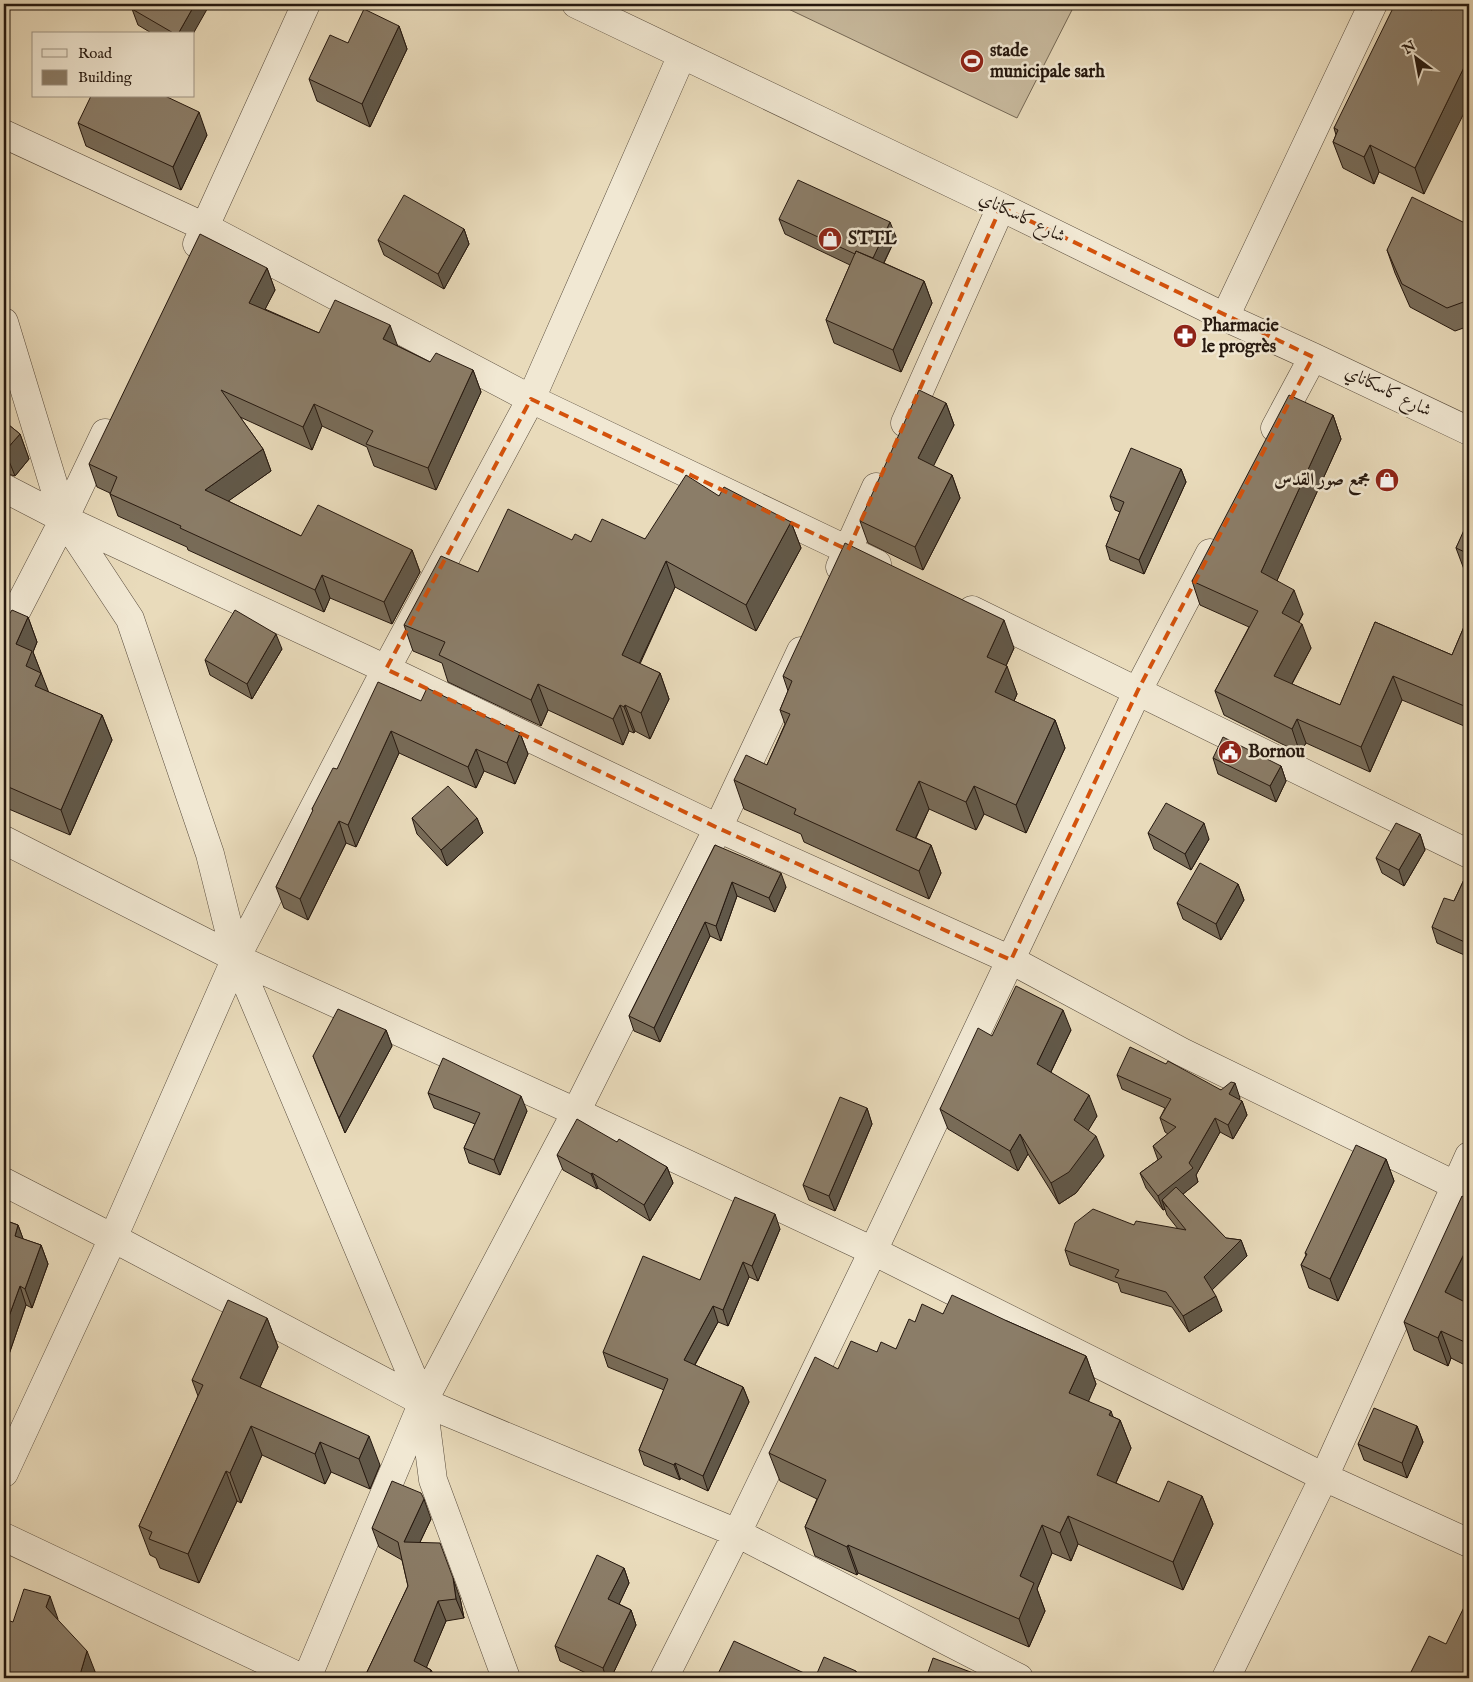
<svg xmlns="http://www.w3.org/2000/svg" width="1473" height="1682" font-family="'IM FELL English',Amiri,serif">
	<style>
		.pitch { fill: #c8ba9e; stroke: #766956 }
		.lines { fill: none; stroke-linecap: round; stroke-linejoin: round }
		.minor-casing { stroke: #56493a; stroke-width: 29 }
		.minor { stroke: #f1e8d3; stroke-width: 28 }
		.wall { fill: #786c59; stroke: #25180f }
		.shaded-wall { fill: #615849; stroke: #25180f }
		.building { fill: #8b7d68; stroke: #25180f }
		.marked { fill: none; stroke: #d4520c; stroke-width: 4; stroke-dasharray: 10 6; stroke-linejoin: round }
		.labels { text-anchor: middle; dominant-baseline: central; stroke-width: 5; stroke-linejoin: round; paint-order: stroke }
		.poi-label { font-size: 18px; font-weight: bold; fill: #25180f; stroke: #f1e8d3; text-anchor: start }
		.street-label { font-size: 18px; fill: #25180f; stroke: #f1e8d3 }
	</style>
	<rect width="100%" height="100%" fill="#e9dbbb"/>
	<filter id="stains"><feTurbulence type="fractalNoise" baseFrequency=".004" numOctaves="4"/><feColorMatrix values="0 0 0 0 .2 0 0 0 0 .09 0 0 0 0 .02 0 0 0 .5 -.17"/></filter>
	<radialGradient id="worn" r=".72"><stop offset=".6" stop-color="#630" stop-opacity="0"/><stop offset="1" stop-color="#630" stop-opacity=".3"/></radialGradient>
	<path class="pitch" d="M778 4H1075L1017 118Z"/>
	<g class="lines">
		<g class="minor-casing">
			<path id="minor" d="M576 4 1001 207 1225 317 1313 357 1469 431
				M4 134 205 227 531 399 877 564
				M197 244 306 4
				M1225 317 1373 4
				M4 322 64 519 130 619 210 854 236 958 423 1402 433 1480 506 1678
				M905 423 1001 207
				M1275 428 1313 357
				M4 488 64 519 386 669 718 828 1011 960 1182 1052 1469 1192
				M840 567 876 487
				M972 610 1469 854
				M4 635 64 519 105 433
				M4 840 236 958 576 1112 873 1251 1324 1477 1469 1543
				M4 1182 113 1238 423 1402 737 1533 1019 1678
				M4 1473 113 1238 236 958 386 669 531 399 682 55
				M4 1537 302 1678
				M307 1678 423 1402 576 1112 718 828 801 651
				M664 1678 737 1533 873 1251 1138 690 1210 553
				M1226 1678 1324 1477 1469 1156"/>
		</g>
		<use href="#minor" class="minor"/>
	</g>
	<path class="wall" d="M1469 4 1424 194 1379 172 1374 184 1343 168 1333 142 1336 135 1334 128 1432 10Z
		M132 9 193 34H153L138 25Z
		M399 26 407 49 370 127 317 101 309 79 348 43Z
		M78 123 207 135 181 190 86 146Z
		M779 219 896 237 884 263 924 281 932 303 901 372 834 343 826 320 850 265 785 234Z
		M1469 225V326L1455 331 1410 307 1395 273 1387 250Z
		M464 229 469 244 444 289 384 255 378 240Z
		M267 268 275 290 265 309 319 333 398 346 430 362 473 370 481 392 436 490 374 466 367 447 322 426 312 450 240 417 263 449 271 471 228 501 301 536 412 550 420 572 392 624 330 598 324 612 188 550 187 547 118 516 110 494V493L97 487 89 464Z
		M946 403 954 425 933 466 952 475 960 498 923 570 868 543 860 521Z
		M1333 415 1341 439 1277 580 1303 614 1299 622 1311 648 1292 684 1340 705 1375 622 1452 655 1469 615V728L1402 700 1370 772 1306 743 1300 753 1224 715 1215 691 1249 627 1200 605 1192 581Z
		M4 421 20 434 29 459 15 476 4 473Z
		M1181 469 1186 482 1144 574 1110 560 1106 546 1120 512 1115 510 1110 496Z
		M719 496 791 522 801 548 756 631 675 587 640 664 660 673 669 699 650 739 635 731 634 733 629 731 623 745 548 710 541 726 448 682 442 663 413 651 404 625 478 572 572 540 591 542 645 539Z
		M1469 522V574L1465 572 1456 548Z
		M28 617 37 642 33 652 48 692 102 715 112 740 70 835 4 807V622Z
		M1014 648 1006 666 1017 694 1014 701 1055 720 1065 748 1026 833 984 814 976 830 929 809 916 838 931 845 941 873 929 899 804 842 801 834 744 809 734 780 767 765 785 724 780 710 788 691 783 676Z
		M282 649 252 699 210 675 205 660Z
		M421 701 520 733 528 754 515 784 484 771 476 788 399 753 356 847 346 843 308 920 284 908 276 887 313 811 312 809 337 769Z
		M1213 758 1281 766 1286 781 1276 802 1218 774Z
		M412 818H477L483 833 447 866 417 834Z
		M1148 833 1209 839 1191 870 1154 849Z
		M1420 834 1425 850 1404 886 1382 873 1376 858Z
		M715 845 786 887 775 912 737 896 721 941 710 936 660 1042 634 1031 629 1016Z
		M1469 869V957L1437 943 1432 927 1454 901Z
		M1238 884 1244 900 1221 940 1183 919 1177 903Z
		M386 1030 392 1046 345 1133 319 1071 313 1056Z
		M1071 1030 1051 1072 1097 1116 1088 1130 1104 1156 1076 1193 1059 1204 1028 1154 1018 1171 948 1129 940 1109 992 1036Z
		M1117 1075 1221 1090 1240 1098 1239 1100 1242 1101 1247 1115 1233 1139 1220 1132 1196 1175 1198 1182 1183 1194 1226 1238 1241 1240 1247 1256 1212 1289 1222 1311 1189 1332 1172 1307 1121 1292 1118 1283 1070 1265 1065 1250 1134 1225 1178 1229 1167 1215 1165 1209 1163 1210 1146 1188 1140 1173 1158 1160 1153 1146 1168 1134 1165 1132 1160 1118 1165 1108 1122 1089Z
		M428 1093 527 1111 500 1175 469 1163 464 1148 475 1124 434 1108Z
		M867 1108 872 1124 835 1211 809 1200 803 1185Z
		M617 1142 667 1167 673 1183 650 1221 598 1188 597 1189 563 1170 557 1155Z
		M1386 1159 1394 1181 1338 1301 1309 1288 1301 1265 1306 1255 1305 1253Z
		M4 1220 18 1225 23 1239 41 1245 48 1264 32 1308 26 1305 7 1360 4 1359V1361Z
		M780 1229 758 1281 749 1277 728 1326 718 1322 695 1365 743 1387 749 1402 708 1491 680 1478V1480L644 1465 639 1450 664 1390 608 1367 603 1352 700 1280Z
		M1464 1301 1469 1304V1367L1451 1358 1448 1366 1414 1350 1404 1322Z
		M943 1314 1007 1321 1086 1356 1096 1384 1088 1401 1113 1417 1120 1420 1131 1448 1116 1483 1159 1502 1202 1496 1213 1524 1183 1590 1078 1544 1071 1561 1052 1553 1037 1589 1045 1611 1029 1647 858 1573 857 1575 815 1556 805 1527 817 1499 780 1481 769 1453 838 1369 877 1352 896 1349 915 1322Z
		M267 1318 278 1347 260 1387 380 1465 370 1489 331 1472 325 1484 262 1455 241 1503 237 1501 199 1583 160 1568 156 1558 150 1555 139 1526 198 1396 192 1380Z
		M1417 1426 1423 1442 1407 1478 1364 1460 1358 1444Z
		M431 1519 420 1542 460 1598 464 1618 446 1621 426 1667 431 1670 435 1678H369L367 1672 408 1586 402 1560 379 1547 372 1528Z
		M624 1568 629 1583 619 1604 631 1610 636 1625 611 1678H597L560 1661 555 1646Z"/>
	<path class="shaded-wall" d="M195 4H210L193 34H178Z
		M399 26 407 49 370 127 362 104Z
		M1469 57V103L1424 194 1415 168Z
		M199 112 207 135 181 190 173 167Z
		M1370 145 1379 172 1374 184 1364 157Z
		M890 222 896 237 877 277 871 262Z
		M464 229 469 244 444 289 438 274Z
		M267 268 275 290 257 325 249 303Z
		M924 281 932 303 901 372 893 350Z
		M390 325 398 347 383 339Z
		M473 370 481 392 436 490 428 468Z
		M946 403 954 425 926 481 918 458Z
		M314 404 322 426 312 450 303 427Z
		M1333 415 1341 439 1270 596 1261 572Z
		M20 434 29 459 15 476 5 451Z
		M263 449 271 471 213 512 205 490Z
		M1181 469 1186 482 1144 574 1139 560Z
		M952 475 960 498 923 570 915 547Z
		M791 522 801 548 756 631 746 605Z
		M412 550 420 572 392 624 384 602Z
		M666 561 675 587 631 681 622 655Z
		M322 575 330 598 324 612 315 590Z
		M1294 590 1303 614 1290 637 1282 613Z
		M28 617 37 642 33 652 51 698 44 712 16 644Z
		M1004 620 1014 648 997 685 987 657Z
		M1302 624 1311 648 1283 700 1274 676Z
		M276 634 282 649 252 699 247 684Z
		M1007 666 1017 694 1005 721 995 692Z
		M660 673 669 699 650 739 641 713Z
		M1393 676 1402 700 1370 772 1361 747Z
		M538 684 548 710 541 726 531 700Z
		M620 705 629 731 623 745 613 719Z
		M625 705 635 731 634 733 624 707Z
		M102 715 112 740 70 835 61 810Z
		M1297 719 1306 743 1300 753 1292 729Z
		M1055 720 1065 748 1026 833 1016 805Z
		M391 731 399 753 356 847 348 825Z
		M520 733 528 754 515 784 507 763Z
		M476 749 484 771 476 788 468 767Z
		M1281 766 1286 781 1276 802 1270 786Z
		M919 781 929 809 906 858 896 830Z
		M974 786 984 814 976 830 966 802Z
		M477 818 483 833 447 866 441 850Z
		M339 821 346 843 308 920 300 899Z
		M1204 823 1209 839 1191 870 1185 854Z
		M1420 834 1425 850 1404 886 1399 870Z
		M931 845 941 873 929 899 919 871Z
		M781 873 786 887 775 912 769 898Z
		M732 882 737 896 721 941 716 926Z
		M1238 884 1244 900 1221 940 1216 924Z
		M705 922 710 936 660 1042 654 1028Z
		M1063 1010 1071 1030 1045 1084 1037 1064Z
		M386 1030 392 1046 345 1133 339 1118Z
		M1235 1083 1240 1098 1234 1108 1229 1094Z
		M1089 1095 1097 1116 1082 1141 1074 1120Z
		M521 1096 527 1111 500 1175 494 1160Z
		M1242 1101 1247 1115 1233 1139 1228 1125Z
		M867 1108 872 1124 835 1211 829 1196Z
		M1215 1118 1220 1132 1196 1175 1198 1182 1167 1207 1162 1200 1165 1209 1163 1210 1158 1196 1189 1163Z
		M1020 1134 1028 1154 1018 1171 1010 1151Z
		M1096 1136 1104 1156 1076 1193 1059 1204 1051 1183Z
		M1386 1159 1394 1181 1338 1301 1330 1279Z
		M667 1167 673 1183 650 1221 644 1205Z
		M592 1173 598 1188 597 1189 591 1174Z
		M775 1214 780 1229 758 1281 752 1266Z
		M18 1225 25 1244 15 1236Z
		M1241 1240 1247 1256 1210 1292 1204 1277Z
		M1469 1244V1291L1455 1319 1445 1292Z
		M41 1245 48 1264 32 1308 25 1289Z
		M743 1262 749 1277 728 1326 723 1310Z
		M20 1286 26 1305 7 1360 4 1352V1330Z
		M1216 1296 1222 1311 1189 1332 1183 1316Z
		M713 1306 718 1322 689 1375 684 1360Z
		M267 1318 278 1347 251 1407 240 1378Z
		M1441 1331 1451 1358 1448 1366 1438 1338Z
		M1086 1356 1096 1384 1080 1421 1069 1393Z
		M743 1387 749 1402 708 1491 703 1476Z
		M1111 1411 1117 1428 1120 1420 1131 1448 1107 1503 1097 1475 1109 1415Z
		M251 1426 262 1455 241 1503 230 1473Z
		M1417 1426 1423 1442 1407 1478 1402 1463Z
		M369 1436 380 1465 370 1489 359 1459Z
		M320 1442 331 1472 325 1484 315 1454Z
		M675 1463 680 1478V1480L674 1465Z
		M226 1471 237 1501 199 1583 188 1554Z
		M1202 1496 1213 1524 1183 1590 1173 1562Z
		M424 1499 431 1519 411 1561 404 1542Z
		M1068 1516 1078 1544 1071 1561 1060 1533Z
		M1042 1525 1052 1553 1037 1589 1045 1611 1029 1647 1019 1619 1020 1576Z
		M848 1545 858 1573 857 1575 847 1547Z
		M624 1568 629 1583 614 1615 608 1599Z
		M453 1578 460 1598 464 1618 456 1599Z
		M50 1596 58 1619 54 1629 46 1607Z
		M438 1601 446 1621 422 1678 414 1661Z
		M631 1610 636 1625 611 1678H606L603 1668Z
		M87 1651 96 1674 94 1678H79Z
		M431 1670 435 1678H428Z
		M856 1671 859 1678H853Z"/>
	<path class="building" d="M135 4H195L178 34H175L132 9Z
		M1395 4H1420L1432 10 1431 4H1469V57L1415 168 1370 145 1364 157 1333 142 1338 130 1334 128Z
		M364 9 399 26 362 104 309 79 330 35 348 43Z
		M91 96H165L199 112 173 167 78 123Z
		M798 180 890 222 873 258 856 251 855 254 779 219Z
		M404 195 464 229 438 274 378 240Z
		M1412 197 1469 225V300L1447 308 1402 284 1387 250Z
		M200 234 267 268 249 303 319 333 335 300 390 325 383 339 430 362 436 353 473 370 428 468 366 444 373 431 314 404 303 427 221 390 263 449 205 490 301 536 318 505 412 550 384 602 322 575 315 590 180 528 181 526 110 494 117 477 89 464Z
		M856 251 924 281 893 350 826 320Z
		M919 390 946 403 918 458 952 475 915 547 860 521Z
		M1289 395 1333 415 1261 572 1294 590 1282 613 1302 624 1274 676 1340 705 1375 622 1452 655 1469 615V708L1393 676 1361 747 1297 719 1292 729 1215 691 1258 611 1192 581Z
		M4 421 20 434 5 451 4 450Z
		M1131 448 1181 469 1139 560 1106 546 1124 502 1110 496Z
		M686 475 719 496 724 487 791 522 746 605 666 561 622 655 660 673 641 713 625 705 624 707 620 705 613 719 538 684 531 700 439 655 445 642 404 625 441 556 478 572 508 509 572 540 575 534 591 542 602 519 645 539Z
		M1468 521 1469 522V554L1456 548Z
		M845 543 1004 620 987 657 1007 666 995 692 1055 720 1016 805 974 786 966 802 919 781 896 830 931 845 919 871 794 814 796 809 734 780 746 755 767 765 790 714 780 710 792 681 783 676Z
		M12 610 28 617 16 644 32 651 26 666 41 673 35 686 102 715 61 810 4 785V622Z
		M235 610 276 634 247 684 205 660Z
		M378 682 421 701 427 688 520 733 507 763 476 749 468 767 391 731 348 825 339 821 300 899 276 887 313 810 312 809 333 768 337 769Z
		M1223 737 1281 766 1270 786 1213 758Z
		M448 786 477 818 441 850 412 818Z
		M1166 803 1204 823 1185 854 1148 833Z
		M1396 823 1420 834 1399 870 1376 858Z
		M715 845 781 873 769 898 732 882 716 926 705 922 654 1028 629 1016Z
		M1200 863 1238 884 1216 924 1177 903Z
		M1469 869V944L1432 927 1444 898 1454 901Z
		M1016 986 1063 1010 1037 1064 1089 1095 1074 1120 1096 1136 1069 1172 1051 1183 1020 1134 1010 1151 940 1109 978 1028 992 1036Z
		M338 1009 386 1030 339 1118 313 1056Z
		M1130 1047 1166 1064 1168 1061 1221 1090 1231 1082 1235 1083 1229 1094 1242 1101 1228 1125 1215 1118 1189 1163 1193 1168 1158 1196 1140 1173 1162 1157 1153 1146 1176 1127 1160 1118 1171 1099 1117 1075Z
		M443 1058 521 1096 494 1160 464 1148 480 1113 428 1093Z
		M840 1097 867 1108 829 1196 803 1185Z
		M577 1119 617 1142 619 1139 667 1167 644 1205 592 1173 591 1174 557 1155Z
		M1356 1145 1386 1159 1330 1279 1301 1265 1307 1254 1305 1253Z
		M1176 1187 1226 1238 1241 1240 1204 1277 1216 1296 1183 1316 1166 1292 1115 1277 1119 1270 1065 1250 1075 1223 1093 1209 1134 1225 1136 1221 1186 1230 1162 1200Z
		M1462 1196 1469 1200V1244L1445 1292 1469 1304V1344L1441 1331 1438 1338 1404 1322Z
		M735 1197 775 1214 752 1266 743 1262 723 1310 713 1306 684 1360 743 1387 703 1476 675 1463 674 1465 639 1450 668 1379 603 1352 643 1256 700 1280Z
		M4 1220 18 1225 15 1236 41 1245 25 1289 20 1286 4 1330Z
		M952 1295 1007 1321 1086 1356 1069 1393 1111 1411 1109 1415 1120 1420 1097 1475 1159 1502 1168 1481 1202 1496 1173 1562 1068 1516 1060 1533 1042 1525 1020 1576 1034 1583 1019 1619 848 1545 847 1547 805 1527 826 1480 769 1453 815 1357 838 1369 851 1341 877 1352 881 1342 896 1349 909 1319 915 1322 922 1304 943 1314Z
		M228 1300 267 1318 240 1378 369 1436 359 1459 320 1442 315 1454 251 1426 230 1473 226 1471 188 1554 149 1539 152 1532 139 1526 203 1385 192 1380Z
		M1374 1408 1417 1426 1402 1463 1358 1444Z
		M392 1481 421 1493 424 1499 404 1542 440 1543 453 1578 456 1599 438 1601 414 1661 431 1670 428 1678H380L367 1672 408 1586 398 1542 372 1528Z
		M597 1555 624 1568 608 1599 631 1610 603 1668 555 1646Z
		M24 1589 50 1596 46 1607 87 1651 79 1678H4V1619L13 1622Z
		M1469 1597V1678H1408L1429 1636 1446 1644Z
		M734 1641 815 1678H716Z
		M824 1657 856 1671 853 1678H815Z
		M933 1658 984 1677V1675L992 1678H926Z"/>
	<path class="marked" d="M1001 207 1313 357 1138 690 1011 960 718 828 386 669 531 399 848 550Z"/>
	<defs>
		<g id="stadium-disc" transform="scale(1.25)"><circle r="9.5" fill="#8f2418" stroke="#f1e8d3"/><path d="M0-5a6.5 5 0 1 0 0 10a6.5 5 0 1 0 0-10ZM-3.5-1.8h7v3.6h-7Z" fill="#fff"/></g>
		<g id="shop-disc" transform="scale(1.25)"><circle r="9.5" fill="#8f2418" stroke="#f1e8d3"/><path d="M-5-2.5h2.3a2.7 3.5 0 0 1 5.4 0H5L5.5 6h-11ZM-1.5-2.5h3a1.5 2.3 0 0 0-3 0Z" fill="#fff"/></g>
		<g id="pharmacy-disc" transform="scale(1.25)"><circle r="9.5" fill="#8f2418" stroke="#f1e8d3"/><path d="M-2-6h4v4h4v4h-4v4h-4v-4h-4v-4h4Z" fill="#fff"/></g>
		<g id="civic-disc" transform="scale(1.25)"><circle r="9.5" fill="#8f2418" stroke="#f1e8d3"/><path d="M-.6-6.5H3V-4.5H.6V-3L4-1V1h2V6H-6V1h2V-1L-.6-3ZM-1.2 2.5V6h2.4V2.5Z" fill="#fff"/></g>
	</defs>
	<g fill-rule="evenodd">
		<use href="#stadium-disc" x="972" y="61"/>
		<use href="#shop-disc" x="830" y="239"/>
		<use href="#pharmacy-disc" x="1185" y="336"/>
		<use href="#shop-disc" x="1387" y="480"/>
		<use href="#civic-disc" x="1230" y="752"/>
	</g>
	<g class="labels">
		<g class="poi-label">
			<text x="990" y="51">stade<tspan x="990" dy="21">municipale sarh</tspan></text>
			<text x="848" y="239">STTL</text>
			<text x="1202" y="326">Pharmacie<tspan x="1202" dy="21">le progrès</tspan></text>
			<text x="1370" y="480" text-anchor="end">مجمع صور القدس</text>
			<text x="1248" y="752">Bornou</text>
		</g>
		<g class="street-label">
			<text transform="translate(1022 218) rotate(26)">شارع كاسكاناي</text>
			<text transform="translate(1388 392) rotate(26)">شارع كاسكاناي</text>
		</g>
	</g>
	<rect width="1473" height="1682" fill="none" stroke="#e9dbbb" stroke-width="20"/>
	<rect x="5" y="5" width="1463" height="1672" fill="none" stroke="#25180f" stroke-width="2.5"/>
	<rect x="10" y="10" width="1453" height="1662" fill="none" stroke="#25180f"/>
	<rect x="32" y="32" width="162" height="65" fill="#f1e8d3" stroke="#9f9585"/>
	<rect x="42" y="49" width="25" height="8" fill="#f1e8d3" stroke="#9f9585"/>
	<text x="78" y="58" font-size="15" fill="#25180f">Road</text>
	<rect x="42" y="70" width="25" height="15" fill="#8b7d68" stroke="#9f9585"/>
	<text x="78" y="82" font-size="15" fill="#25180f">Building</text>
	<g transform="translate(1416 58) rotate(328)" stroke="#f1e8d3" stroke-width="4" paint-order="stroke">
	<path d="M0-4L9 19L0 12L-9 19Z" fill="#25180f"/>
	<text y="-8" font-size="14" font-weight="bold" text-anchor="middle" fill="#25180f">N</text>
	</g>
	<rect width="100%" height="100%" filter="url(#stains)"/>
	<rect width="100%" height="100%" fill="url(#worn)"/>
</svg>
